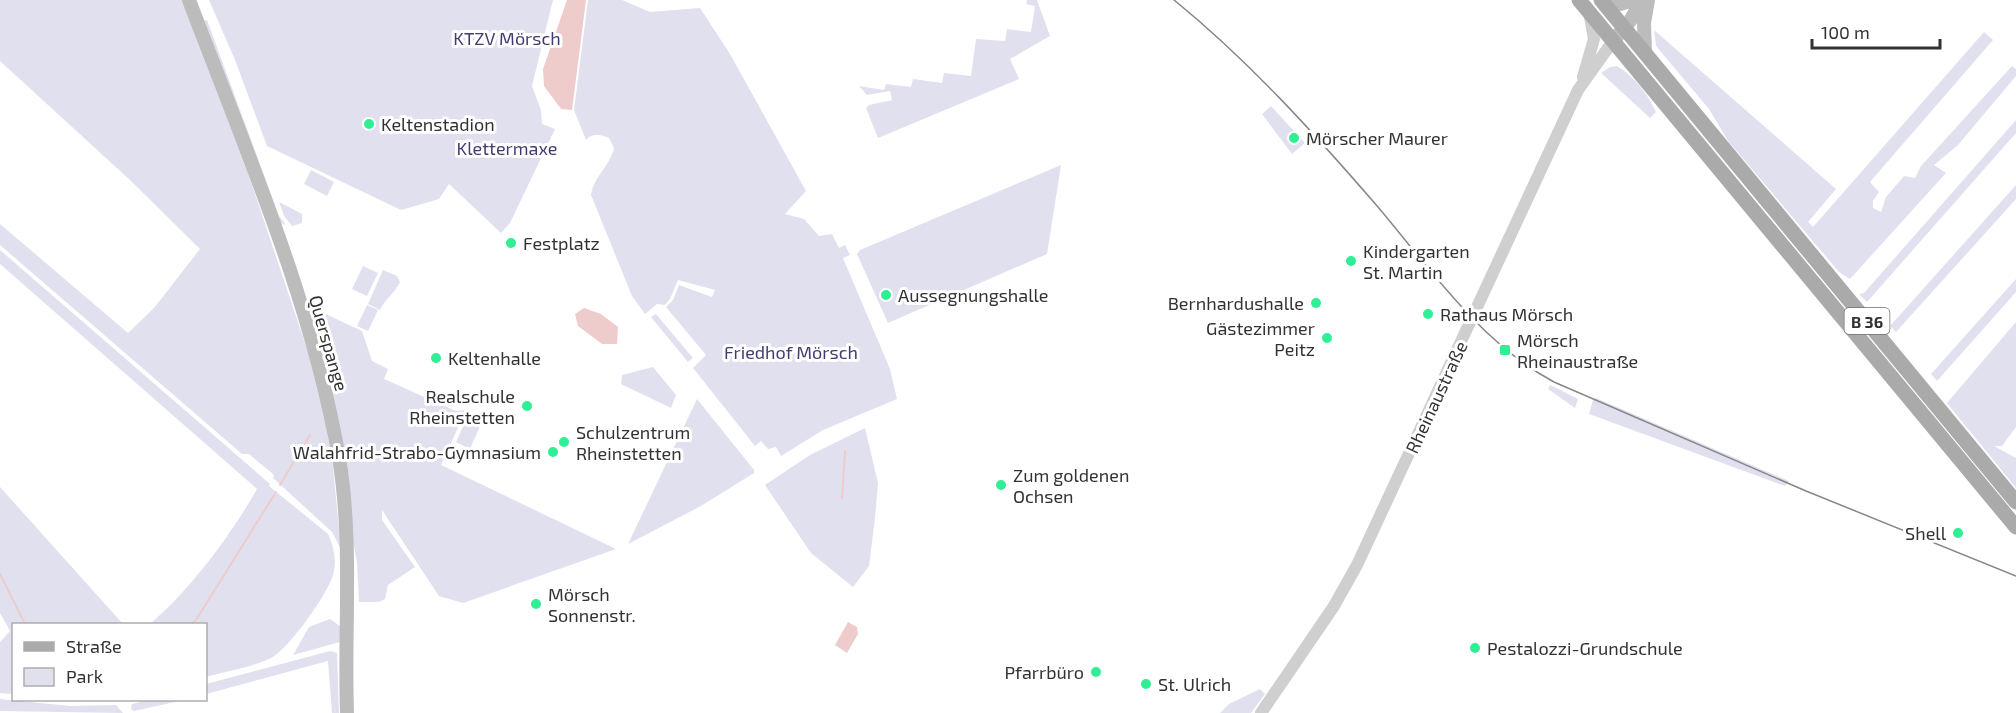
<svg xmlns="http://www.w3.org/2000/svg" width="2016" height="713" font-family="'Exo 2',sans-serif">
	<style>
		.green { fill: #e1e0ef }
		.water { fill: #efcccc }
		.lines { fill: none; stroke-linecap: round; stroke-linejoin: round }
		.stream { stroke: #efcccc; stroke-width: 2 }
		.tertiary { stroke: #cfcfcf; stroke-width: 12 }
		.secondary { stroke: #bcbcbc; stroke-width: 14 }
		.primary { stroke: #aaa; stroke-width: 15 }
		.tram { stroke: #878787; stroke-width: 1.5 }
		.poi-dot { fill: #2fee93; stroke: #fff; stroke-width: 2 }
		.labels { text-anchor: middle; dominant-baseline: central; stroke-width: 6; stroke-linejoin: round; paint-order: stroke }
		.shield { fill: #fff; stroke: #707070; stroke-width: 1.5 }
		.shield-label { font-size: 16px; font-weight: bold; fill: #323232 }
		.park-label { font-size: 18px; fill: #433c71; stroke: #fff }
		.poi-label { font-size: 18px; fill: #323232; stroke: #fff; text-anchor: start }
		.street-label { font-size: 18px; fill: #323232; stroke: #fff }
	</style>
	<rect width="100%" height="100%" fill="#fff"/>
	<path class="green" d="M0 0H184L239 146 309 355 324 413 333 467 341 549 332 532 273 478 274 475 249 454H242L0 245V224L128 333 154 308 200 249 131 181 0 61Z
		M209 0H553L532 86 541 110 542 124 555 129 510 223 501 233 449 184 439 199 401 210 267 146 235 60Z
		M588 0H622L650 12 700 8 730 54 806 191 785 214 804 219 819 236 832 234 839 248 845 245 850 255 843 258 890 369 897 399 823 430 781 456 776 447 768 449 761 441 755 446 693 368 706 355 666 307 673 300 679 285 712 297 715 290 678 280 670 299 665 305 657 304 645 314 632 296 591 195C594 176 610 166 614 148L609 138C601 135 593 132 586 140L574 110Z
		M1027 0H1037L1050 36 1010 59 1019 79 878 138 866 108 869 105 892 100 890 91 867 95 859 86 884 90 886 84 911 87 913 79 942 83 944 73 971 76 976 39 1005 41 1007 29 1031 32 1035 6 1026 4Z
		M207 20 279 216 286 225 280 223 203 21Z
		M1654 30 1836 189 1808 222 1813 227 1984 32 1993 40 1870 182 1879 192 1873 201V208L1881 212 1886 197 1904 176 1915 178 1921 166 2012 66 2016 69V76L1958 145 1934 165 1946 173 1850 279 1839 272 1728 141 1709 109 1656 46Z
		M1617 66C1635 77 1647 93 1656 112L1650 118 1601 73 1610 67Z
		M1271 106 1305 143 1292 154 1262 114Z
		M2016 120V133L1867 302 1859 294 1864 293Z
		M1061 165 1047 254 888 323 857 254 860 250Z
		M311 170 334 182 327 196 304 184Z
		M2016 185V199L1896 332 1890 326Z
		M279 202 302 214V223L292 226 284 216Z
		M0 250 270 484 269 486 328 534C334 546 337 562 333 575 327 595 287 652 269 659 249 668 226 671 206 677V624H150C190 590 231 535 257 489L0 264Z
		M363 266 378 273 367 296 352 289Z
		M383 270 397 276 400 282C395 293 386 298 380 310L368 304Z
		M2016 279V292L1937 381 1931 374Z
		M305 301 319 311 362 331 372 361 388 369 384 379 456 411 466 410 441 465 616 549 463 603 439 596 382 510V520L415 567 388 585 385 599 379 602H359L357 562Z
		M367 305 378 310 368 331 357 326Z
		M656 314 693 358 688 362 651 317Z
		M2016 322V427L2002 446H1994L2016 458V488L1947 403Z
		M653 367 676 395 671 408 621 384 622 375Z
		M1550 385 1578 399 1575 408 1548 389Z
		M1596 398 1789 481 1785 486 1589 414 1593 400Z
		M697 399 754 470V473L701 506 628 544Z
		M466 420 480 426 470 449 456 442Z
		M865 428 878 483 875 518 869 566 853 587 811 553 765 485 810 455Z
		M0 487 123 624H14L13 694 0 693V642L10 631 0 613Z
		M330 619 340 626V642L293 655 309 627Z
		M330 651 337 653 339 713H332L328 661 206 694V684Z
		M1260 689 1265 694 1251 713H1220L1229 704Z
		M0 699 70 706 116 705 123 713 0 711Z
		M148 700H184L134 711 131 709 132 704Z"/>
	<path class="water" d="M567 0H586L572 110 561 109 544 86 543 69Z
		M584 308 601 314 618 327 617 344H602L578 326 575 314Z
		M848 622 857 627 858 634 847 653 835 645Z"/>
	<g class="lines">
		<path class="stream" d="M280 485 310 435
			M842 498 845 451
			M0 574 25 624
			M191 624 196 620 276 492"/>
		<path class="tertiary" d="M1583 77 1594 39 1589 12
			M1261 713 1334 606 1357 565 1578 90 1613 41"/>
		<path class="secondary" d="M189 0C245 148 312 302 339 458 353 542 344 629 347 713
			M1603 2 1620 4 1633 0
			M1613 41 1630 21 1642 0
			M1645 53 1644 23 1648 0"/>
		<path class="primary" d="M1579 0 2016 527
			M1601 0 2016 502"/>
		<path class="tram" d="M1174 0C1249 61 1314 133 1378 207 1431 270 1481 343 1554 382L1806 491 2016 576"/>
	</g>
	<g class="poi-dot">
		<circle cx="369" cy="124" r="6"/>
		<circle cx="1294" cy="138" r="6"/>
		<circle cx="511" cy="243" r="6"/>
		<circle cx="1351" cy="261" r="6"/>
		<circle cx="886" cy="295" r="6"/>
		<circle cx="1316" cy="303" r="6"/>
		<circle cx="1428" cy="314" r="6"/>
		<circle cx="1327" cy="338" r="6"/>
		<rect x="1499" y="344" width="12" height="12" rx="3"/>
		<circle cx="436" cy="358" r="6"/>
		<circle cx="527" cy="406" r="6"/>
		<circle cx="564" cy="442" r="6"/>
		<circle cx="553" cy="452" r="6"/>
		<circle cx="1001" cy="485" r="6"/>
		<circle cx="1958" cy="533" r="6"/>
		<circle cx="536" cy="604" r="6"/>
		<circle cx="1475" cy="648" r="6"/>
		<circle cx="1096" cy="672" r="6"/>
		<circle cx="1146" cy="684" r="6"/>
	</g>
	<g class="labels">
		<rect class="shield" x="1844.5" y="308" width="45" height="26" rx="4.5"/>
		<g class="shield-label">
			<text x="1867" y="321">B 36</text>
		</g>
		<g class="park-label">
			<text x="507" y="38">KTZV Mörsch</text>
			<text x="507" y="148">Klettermaxe</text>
			<text x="791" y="352">Friedhof Mörsch</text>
		</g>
		<g class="poi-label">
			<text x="381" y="124">Keltenstadion</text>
			<text x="1306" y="138">Mörscher Maurer</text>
			<text x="523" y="243">Festplatz</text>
			<text x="1363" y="251">Kindergarten<tspan x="1363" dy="21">St. Martin</tspan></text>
			<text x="898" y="295">Aussegnungshalle</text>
			<text x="1304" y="303" text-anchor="end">Bernhardushalle</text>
			<text x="1440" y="314">Rathaus Mörsch</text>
			<text x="1315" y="328" text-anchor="end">Gästezimmer<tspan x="1315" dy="21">Peitz</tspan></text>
			<text x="1517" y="340">Mörsch<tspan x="1517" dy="21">Rheinaustraße</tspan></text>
			<text x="448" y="358">Keltenhalle</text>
			<text x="515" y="396" text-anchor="end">Realschule<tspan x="515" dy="21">Rheinstetten</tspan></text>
			<text x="576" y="432">Schulzentrum<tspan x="576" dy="21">Rheinstetten</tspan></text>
			<text x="541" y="452" text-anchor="end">Walahfrid-Strabo-Gymnasium</text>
			<text x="1013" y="475">Zum goldenen<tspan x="1013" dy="21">Ochsen</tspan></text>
			<text x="1946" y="533" text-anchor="end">Shell</text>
			<text x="548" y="594">Mörsch<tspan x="548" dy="21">Sonnenstr.</tspan></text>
			<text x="1487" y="648">Pestalozzi-Grundschule</text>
			<text x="1084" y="672" text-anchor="end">Pfarrbüro</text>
			<text x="1158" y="684">St. Ulrich</text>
		</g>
		<g class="street-label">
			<text transform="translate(329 343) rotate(74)">Querspange</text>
			<text transform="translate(1436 397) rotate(-65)">Rheinaustraße</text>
		</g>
	</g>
	<rect x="12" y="623" width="195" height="78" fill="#ffffff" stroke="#adadad" stroke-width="1.5"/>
	<rect x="24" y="642" width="30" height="9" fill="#aaaaaa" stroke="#adadad" stroke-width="1.5"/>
	<text x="66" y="653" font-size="18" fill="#323232">Straße</text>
	<rect x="24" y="668" width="30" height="18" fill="#e1e0ef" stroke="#adadad" stroke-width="1.5"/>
	<text x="66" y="683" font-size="18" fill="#323232">Park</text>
	<path d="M1812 39v9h128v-9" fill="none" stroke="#323232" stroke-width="3"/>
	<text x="1821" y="39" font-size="18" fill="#323232" stroke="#ffffff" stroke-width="4.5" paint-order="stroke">100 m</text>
</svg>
